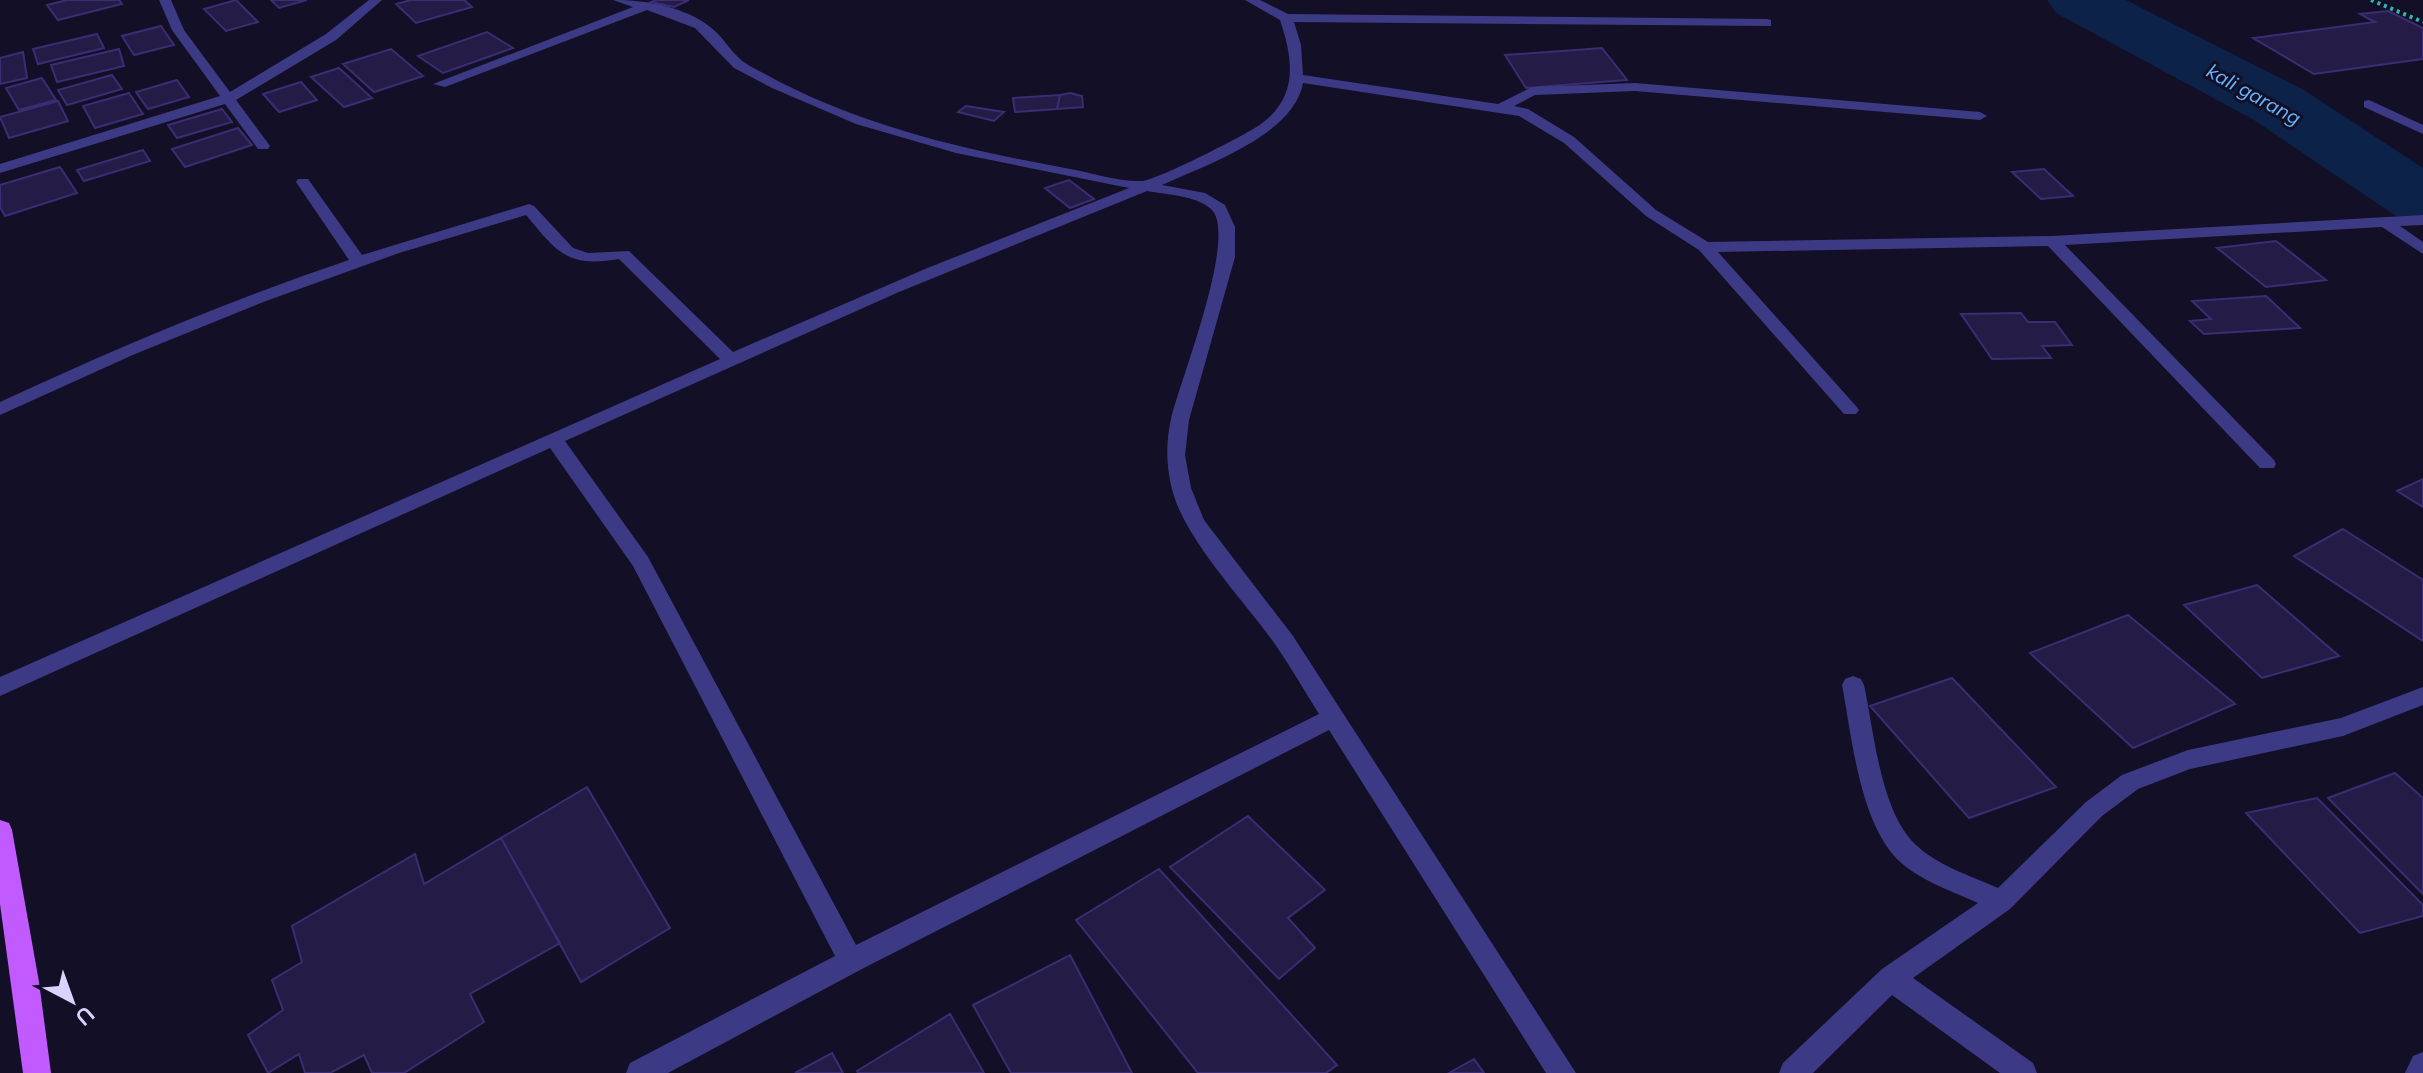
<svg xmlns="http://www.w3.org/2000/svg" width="2423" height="1073" font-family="Mulish,sans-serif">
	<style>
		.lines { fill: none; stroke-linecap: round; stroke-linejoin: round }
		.river { fill: #0c2248; fill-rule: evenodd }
		.building { fill: #241b47; stroke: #3b2d73; stroke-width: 2 }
		.path { stroke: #2fb8b0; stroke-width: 4; stroke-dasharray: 3 4; stroke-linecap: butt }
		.minor { fill: #3d3a85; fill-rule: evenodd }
		.primary { fill: #c25bff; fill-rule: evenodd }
		.labels { text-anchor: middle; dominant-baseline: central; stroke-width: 6; stroke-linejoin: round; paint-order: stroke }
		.far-water-label { font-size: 20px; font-style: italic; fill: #62b6ff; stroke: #130f26 }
	</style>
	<rect width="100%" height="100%" fill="#130f26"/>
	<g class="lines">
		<path class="river" d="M2047 0H2126L2304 90 2423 168V223L2396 216 2254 120 2056 13Z"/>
	</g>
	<path class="building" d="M67 0H119L122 4 58 20 47 5Z
		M236 0 258 22 226 31 204 9Z
		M271 0H307L279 8Z
		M411 0H464L472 7 416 23 396 4Z
		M656 0H689L674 7 651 2Z
		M2388 11 2423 28V59L2314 74 2253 38 2375 22 2360 14Z
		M161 26 174 45 134 55 122 36Z
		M487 32 513 48 443 73 418 56Z
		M97 34 104 48 38 64 33 49Z
		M1602 48 1627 80 1526 88 1505 55Z
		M119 49 124 66 57 82 51 65Z
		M391 49 423 76 374 92 343 64Z
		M23 52 27 78 0 84V58Z
		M339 68 372 98 344 107 311 77Z
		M112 75 122 89 67 105 58 90Z
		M42 78 56 100 19 110 6 88Z
		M177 80 189 97 148 109 136 92Z
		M301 82 317 100 279 112 263 94Z
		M129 93 143 114 95 128 83 106Z
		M1070 93 1082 96 1083 107 1057 109 1060 95Z
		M1060 95 1057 109 1015 112 1013 98Z
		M58 101 68 121 9 138 0 117Z
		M966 106 1004 112 994 121 958 112Z
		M222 109 232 122 177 138 168 125Z
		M238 128 252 145 185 167 172 149Z
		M143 150 150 161 84 181 77 170Z
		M60 167 77 193 5 216 0 207V185Z
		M2044 169 2073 196 2041 199 2012 172Z
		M1069 180 1094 199 1070 208 1045 188Z
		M2276 241 2326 280 2266 287 2217 248Z
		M2266 296 2300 328 2204 334 2190 321 2211 319 2192 301Z
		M2021 313 2028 322H2055L2072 345 2042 346 2051 358 1992 359 1961 314Z
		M2423 479V507L2397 491Z
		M2343 529 2423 580V641L2294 556Z
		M2257 585 2339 656 2262 678 2184 605Z
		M2128 615 2235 704 2133 748 2030 653Z
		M1952 678 2056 787 1969 818 1870 706Z
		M2395 773 2423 798V894L2328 798Z
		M587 787 670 928 581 982 501 838Z
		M2317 798 2423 905V916L2360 933 2246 813Z
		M1248 816 1325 890 1288 918 1315 948 1279 979 1170 867Z
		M501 838 560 943 470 994 484 1022 404 1073H372L364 1055 330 1073H305L299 1054 268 1073 248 1035 283 1010 272 980 302 962 292 926 415 854 424 884Z
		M1159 869 1337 1065 1326 1073H1198L1076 920Z
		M1070 955 1132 1073H1011L973 1005Z
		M950 1014 984 1073H858L857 1071Z
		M832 1053 843 1073H795Z
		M1474 1059 1484 1073H1449Z"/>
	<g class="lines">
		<path class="path" d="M2371 0 2423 22"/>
		<path class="minor" d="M159 0H171L184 30 230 92 326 34 369 0H382L336 40 236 100 270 146 268 149H258L225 104 0 173V164L220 96 172 30Z
			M613 0C647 0 689 7 715 31 724 39 730 50 739 58 746 65 756 69 765 74 859 126 966 150 1070 169 1093 173 1119 182 1142 181 1154 181 1231 142 1246 133 1296 107 1297 70 1280 20L1245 0H1260L1288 14 1767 19 1771 20V26L1294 22 1301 45 1303 75 1498 104 1532 87 1635 83 1980 112 1987 116 1980 120 1635 91 1535 95 1514 106 1528 109 1574 137 1656 210 1708 242 2052 236 2423 215V225L2400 226 2423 242V254L2382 227 2065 245 2274 460 2276 464 2274 468H2260L2048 246 1718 252 1856 406 1859 410 1856 414H1844L1699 250 1646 216 1564 143 1519 116 1303 83C1294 135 1206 165 1162 185L1205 193 1225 205 1235 227V257L1189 420 1185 455 1191 488 1204 520 1293 636 1576 1073H1546L1329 730 860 970 668 1073H626L630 1063 835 956 633 566 550 448 0 696V677L720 359 619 259C567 268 557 252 526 215L399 253 266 301 135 354 0 415V402C114 349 230 300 349 260L296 182 298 179H308L362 255 529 204 534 206 573 248 588 253 629 251 733 352 925 269 1129 188 956 153 856 124 772 88 734 68 695 28 647 10 445 87 433 84 633 7ZM1147 191C1168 195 1195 195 1211 209 1239 234 1180 381 1171 419 1166 441 1166 463 1171 485 1182 538 1246 602 1277 647 1292 669 1305 692 1319 714L856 945 648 557 565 441 899 292Z
			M2369 100 2423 125V134L2364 107V101Z
			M1853 676 1861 679 1864 685C1874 731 1880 810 1915 844 1936 865 1971 876 1998 888L2086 802 2122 775 2188 750 2341 718 2423 687V705L2343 736 2190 769 2138 789 2102 816 2010 909 1913 978 2033 1063 2037 1073H2000L1892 995 1813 1073H1779L1783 1063 1882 969 1978 903C1952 891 1918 880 1897 859 1859 819 1852 737 1842 685L1845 679Z
			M2423 1052V1073H2405L2413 1056Z"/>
		<path class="primary" d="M0 820 9 823 12 830 39 982 51 1073H23L0 904Z"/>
	</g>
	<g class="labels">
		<g class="far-water-label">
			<text transform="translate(2254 94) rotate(29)">kali garang</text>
		</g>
	</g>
	<g transform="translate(72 1001) rotate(139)" stroke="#130f26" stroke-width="6" paint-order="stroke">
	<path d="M0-6L14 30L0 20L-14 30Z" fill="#d9d4ff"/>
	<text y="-12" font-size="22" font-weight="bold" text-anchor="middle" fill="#d9d4ff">U</text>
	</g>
</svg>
